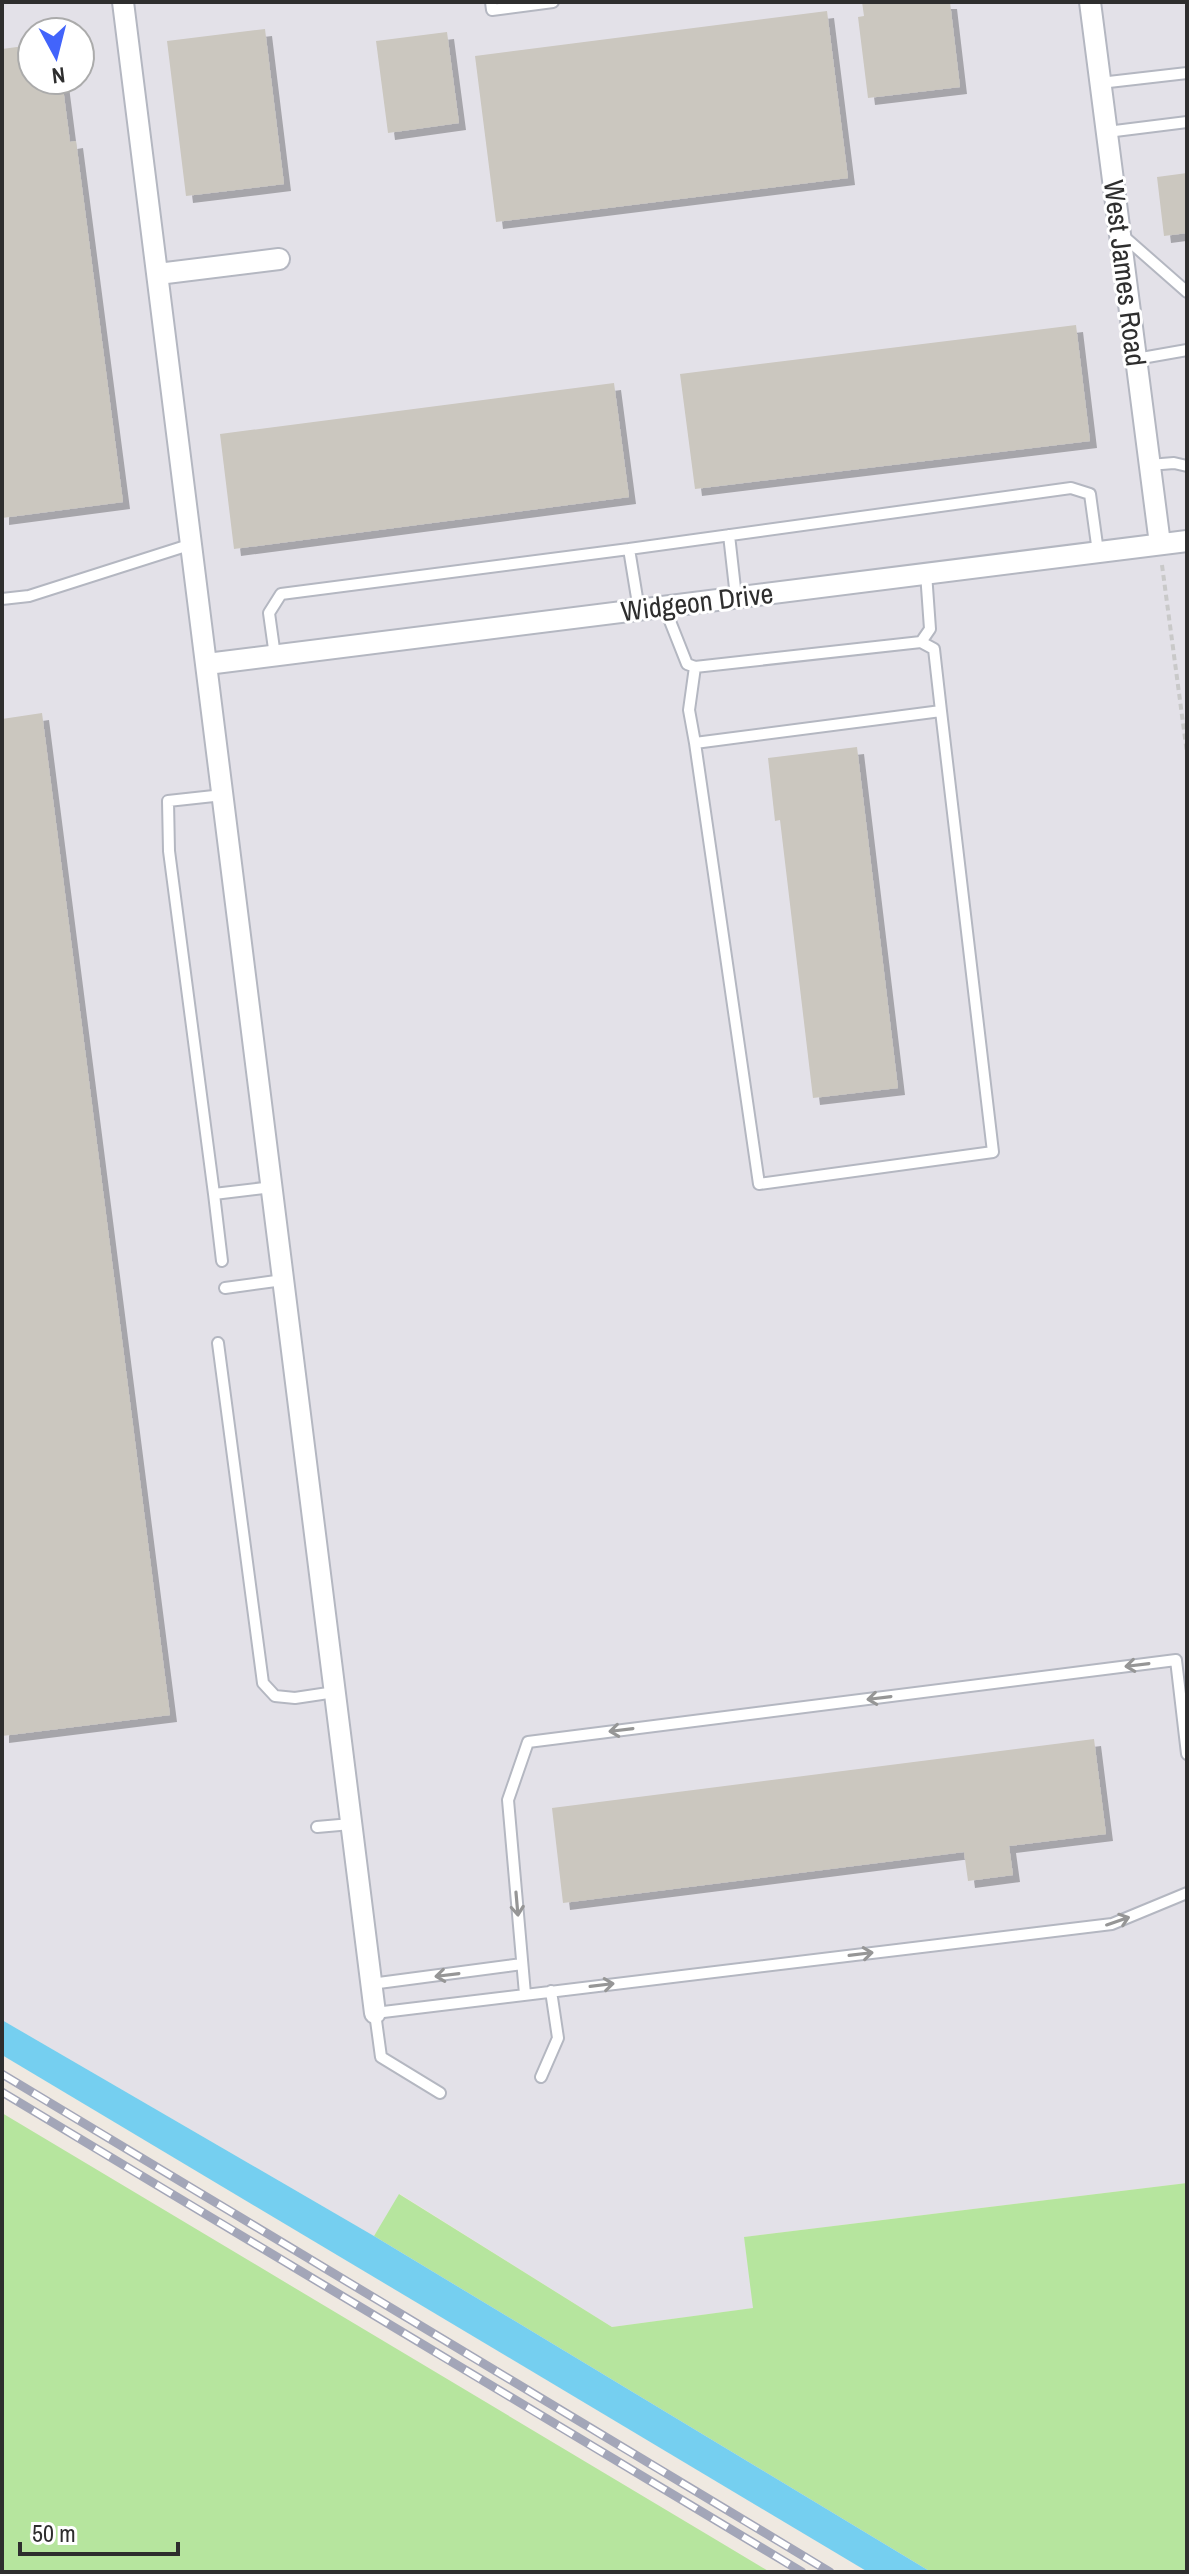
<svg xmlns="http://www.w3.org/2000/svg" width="1189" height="2574" font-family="'Archivo Narrow',sans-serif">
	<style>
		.industrial { fill: #e3e1e8; fill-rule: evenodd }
		.green { fill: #b6e59e }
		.water { fill: #75cff0 }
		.building { fill: #cbc7bf; filter: url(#shadow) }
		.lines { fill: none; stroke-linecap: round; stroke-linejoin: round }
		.service-casing { stroke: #b4b7c1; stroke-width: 14 }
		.minor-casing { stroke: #b4b7c1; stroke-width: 24 }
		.path { stroke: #c9c9c9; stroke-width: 4; stroke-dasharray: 6 4; stroke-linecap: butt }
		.service { stroke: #fff; stroke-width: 10 }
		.minor { stroke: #fff; stroke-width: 20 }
		.rail-casing { stroke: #a3a6b8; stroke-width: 9 }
		.rail { stroke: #fff; stroke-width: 6; stroke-dasharray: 18; stroke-linecap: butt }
		.oneway { stroke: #969696 }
		.labels { text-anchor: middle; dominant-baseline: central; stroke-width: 6; stroke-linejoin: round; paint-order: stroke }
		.street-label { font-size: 28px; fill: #2e2e2e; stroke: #fff }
	</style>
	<defs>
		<filter id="shadow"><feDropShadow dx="7" dy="7" stdDeviation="0" flood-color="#0004"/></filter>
	</defs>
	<rect width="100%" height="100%" fill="#efe9e1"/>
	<path class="industrial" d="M2 2H1187V2183L744 2237 754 2308 612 2327 400 2194 374 2236 2 2020ZM32 32H80V80H32Z"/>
	<path class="green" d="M2 2113 770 2572H2Z
		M1187 2183V2572H931L374 2236 399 2194 612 2327 753 2308 744 2237Z"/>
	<path class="water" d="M2 2020 374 2236 931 2572H868L2 2055Z"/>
	<path class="building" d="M862 2H950L960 87 868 98 858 17 864 16Z
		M827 11 848 178 496 222 475 56Z
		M265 29 284 184 186 196 167 41Z
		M447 32 459 123 388 133 376 41Z
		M32 45V80H62L70 142 76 141 123 502 2 518V49Z
		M1187 173V233L1164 236 1157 177Z
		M1076 325 1090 441 695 489 680 374Z
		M614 383 629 497 234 549 220 434Z
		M42 713 170 1715 2 1736V719Z
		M857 747 898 1088 813 1098 780 820 775 821 768 758Z
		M1094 1739 1106 1834 1009 1846 1013 1875 968 1881 964 1852 563 1903 552 1808Z"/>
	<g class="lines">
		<g class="service-casing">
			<path id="service" d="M491 2 492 10 553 2
				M1100 83 1187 73
				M1107 132 1187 122
				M1121 234 1187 292
				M1136 359 1187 350
				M1149 465 1174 463 1187 466
				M729 535 736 597
				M629 549 639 610
				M2 599 29 596 192 544
				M664 606 687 664 695 667 921 642 930 629 926 573
				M275 656 269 613 281 594 629 549 1071 488 1090 494 1098 552
				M695 667 689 710 695 743 941 711 934 649 921 642
				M695 743 759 1184 993 1152 941 711
				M223 795 168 801 169 851 214 1194 272 1187
				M214 1194 222 1261
				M225 1288 283 1280
				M218 1343 263 1683 275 1696 295 1698 335 1692
				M317 1827 351 1824
				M371 1984 522 1964
				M525 1994 508 1800 528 1742 1176 1660 1187 1754
				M541 2077 558 2038 551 1991
				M440 2093 381 2057 375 2013 1112 1924 1187 1893"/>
		</g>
		<g class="minor-casing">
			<path id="minor" d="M123 2 375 2013
				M1090 2 1160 544
				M158 274 279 259
				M207 664 1187 541"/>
		</g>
		<path class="path" d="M1162 565 1187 753"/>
		<use href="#service" class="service"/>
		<use href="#minor" class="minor"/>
		<g class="rail-casing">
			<path id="rail" d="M2 2074 830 2572
				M2 2092 802 2572"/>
		</g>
		<use href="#rail" class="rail"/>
	</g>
	<defs><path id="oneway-shaft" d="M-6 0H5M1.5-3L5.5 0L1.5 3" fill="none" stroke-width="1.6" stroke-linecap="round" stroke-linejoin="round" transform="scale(2)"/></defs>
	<g class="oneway">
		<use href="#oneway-shaft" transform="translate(1137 1665) rotate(173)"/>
		<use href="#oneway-shaft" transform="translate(879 1698) rotate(173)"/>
		<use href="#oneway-shaft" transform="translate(621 1730) rotate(173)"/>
		<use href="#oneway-shaft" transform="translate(517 1904) rotate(85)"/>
		<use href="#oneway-shaft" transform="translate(1118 1921) rotate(-19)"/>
		<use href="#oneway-shaft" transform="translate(861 1954) rotate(-7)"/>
		<use href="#oneway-shaft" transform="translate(447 1975) rotate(173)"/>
		<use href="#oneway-shaft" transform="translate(602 1985) rotate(-7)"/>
	</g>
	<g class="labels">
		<g class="street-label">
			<text transform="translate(1125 273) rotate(83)">West James Road</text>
			<text transform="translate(697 602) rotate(-7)">Widgeon Drive</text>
		</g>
	</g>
	<rect width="1189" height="2574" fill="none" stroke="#2e2e2e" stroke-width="8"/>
	<g transform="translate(56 56) rotate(173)"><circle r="38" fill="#ffffff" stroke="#ababab" stroke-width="2"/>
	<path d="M0-6L14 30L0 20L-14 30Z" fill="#4264fb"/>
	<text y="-12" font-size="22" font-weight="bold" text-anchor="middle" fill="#2e2e2e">N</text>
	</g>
	<path d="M20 2542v12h158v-12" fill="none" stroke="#2e2e2e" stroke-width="4"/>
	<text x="32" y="2542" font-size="24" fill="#2e2e2e" stroke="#ffffff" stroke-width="6" paint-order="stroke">50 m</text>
</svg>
